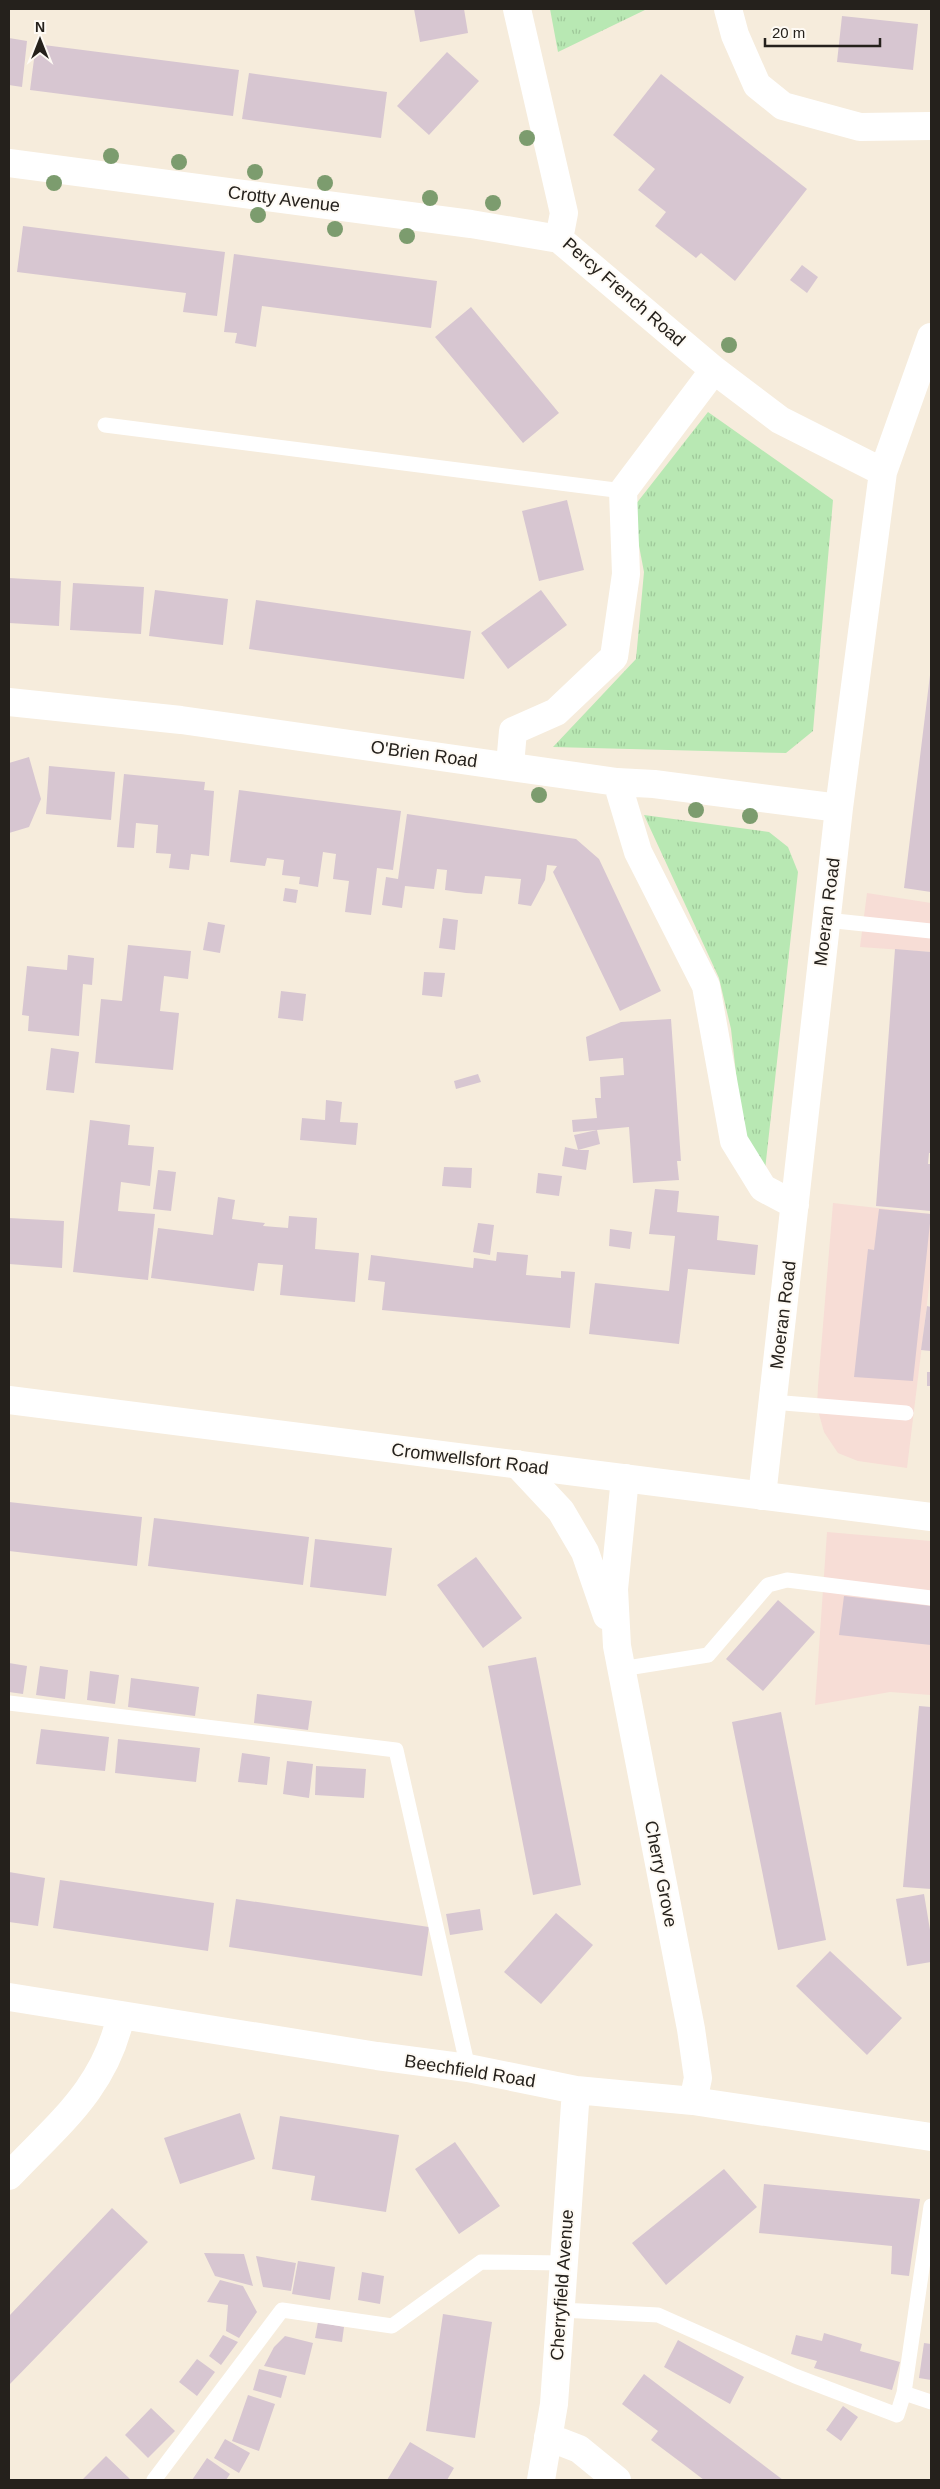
<svg xmlns="http://www.w3.org/2000/svg" width="940" height="2489" font-family="Arial,sans-serif">
	<style>
		.commercial { fill: #f7ddd6 }
		.grass { fill: url(#grass-tufts) }
		.building { fill: #d7c6d1 }
		.lines { fill: none; stroke-linecap: round; stroke-linejoin: round }
		.lane { stroke: #fff; stroke-width: 15 }
		.street { stroke: #fff; stroke-width: 28 }
		.secondary { stroke: #fff; stroke-width: 28 }
		.tree { fill: #7c9c6e }
		.labels { text-anchor: middle; dominant-baseline: central; stroke-width: 4; stroke-linejoin: round; paint-order: stroke }
		.street-label { font-size: 18px; fill: #25211c; stroke: #fefaf4 }
	</style>
	<defs>
		<pattern id="grass-tufts" width="24" height="20" patternUnits="userSpaceOnUse" patternTransform="scale(1.25)"><rect width="24" height="20" fill="#b8e8b3"/><path d="M3 7l-1-3M5 7V3M7 7l1-3M15 17l-1-3M17 17v-4M19 17l1-3" fill="none" stroke="#9ec799"/></pattern>
	</defs>
	<rect width="100%" height="100%" fill="#f6ecdc"/>
	<path class="commercial" d="M867 893 931 903V952L860 947Z
		M833 1203 931 1214V1271L907 1468 858 1461 838 1453 824 1432 817 1407 818 1386Z
		M827 1532 931 1541V1695L890 1692 815 1705Z"/>
	<path class="grass" d="M550 9H647L558 52Z
		M708 412 833 500 813 731 786 753 553 747 636 659 644 572 632 509Z
		M644 815 769 832 788 847 798 872 765 1170 744 1145 731 1029 719 978Z"/>
	<path class="building" d="M414 9H464L468 33 420 42Z
		M842 16 918 24 913 70 837 62Z
		M9 38 27 41 22 87 9 85Z
		M36 44 239 70 233 116 30 90Z
		M447 52 479 81 429 135 397 106Z
		M249 73 387 92 381 138 242 119Z
		M661 74 807 189 735 281 701 253 696 258 655 226 666 212 638 190 655 169 613 135Z
		M23 226 225 252 217 316 183 312 186 293 17 272Z
		M234 254 437 281 431 328 262 306 256 347 235 343 237 333 224 332Z
		M802 265 818 277 807 293 790 280Z
		M471 307 559 413 523 443 435 337Z
		M567 500 584 570 539 581 522 511Z
		M9 578 61 581 59 626 9 623Z
		M73 583 144 587 141 634 70 630Z
		M155 590 228 599 223 645 149 636Z
		M541 590 567 625 508 669 481 633Z
		M256 600 471 631 464 679 249 649Z
		M930 675H931V892L904 888Z
		M29 757 41 799 29 827 9 833V763Z
		M49 766 115 772 111 820 46 814Z
		M124 774 205 782 204 790 214 791 209 856 191 854 189 870 169 868 171 854 156 853 158 825 136 823 134 848 117 847Z
		M239 790 401 811 393 870 377 868 371 915 345 912 349 881 333 879 336 854 323 852 318 887 299 884 300 877 282 875 284 860 267 858 265 866 230 862Z
		M407 814 576 839 599 859 661 991 620 1011 553 872 557 866 547 865 545 880 531 906 518 904 521 879 485 876 482 894 466 893 445 890 447 870 437 869 434 889 405 886 402 908 382 905 386 877 398 879Z
		M285 888 298 890 296 903 283 901Z
		M443 918 458 920 455 950 439 948Z
		M208 922 225 925 220 953 203 950Z
		M128 945 191 951 188 979 164 976 160 1011 179 1013 173 1070 95 1063 101 999 122 1001Z
		M895 949 931 952V1153H929L928 1164H931V1211L876 1206Z
		M68 955 94 958 92 985 83 984 79 1036 28 1031 29 1016 22 1015 27 966 67 970Z
		M424 972 445 973 442 997 422 995Z
		M281 991 306 994 303 1021 278 1018Z
		M671 1019 681 1161H677L679 1180 633 1183 629 1127 597 1130 600 1144 578 1150H589L586 1170 562 1166 565 1147 578 1150 574 1135 597 1130 573 1132 572 1120 597 1118 595 1098H601L600 1077 624 1075 623 1058 589 1061 586 1037 621 1022Z
		M51 1048 79 1052 74 1093 46 1090Z
		M478 1074 481 1082 456 1089 454 1081Z
		M326 1100 342 1102 340 1122 358 1123 356 1145 300 1140 302 1118 325 1120Z
		M90 1120 130 1125 128 1145 154 1147 150 1186 121 1182 118 1211 155 1214 148 1280 73 1272Z
		M444 1167 472 1168 471 1188 442 1186Z
		M158 1170 176 1172 171 1211 153 1209Z
		M538 1173 562 1176 559 1196 536 1193Z
		M655 1189 679 1191 677 1212 719 1216 717 1240 758 1245 755 1275 688 1269 679 1344 589 1334 595 1283 669 1291 675 1236 649 1234Z
		M218 1197 235 1200 232 1219 265 1223 263 1226 288 1228 289 1216 317 1218 315 1249 359 1253 355 1302 280 1295 283 1265 258 1263 254 1291 151 1278 158 1228 213 1235Z
		M879 1209 931 1214 913 1381 854 1377 868 1249 874 1250Z
		M9 1218 64 1221 62 1268 9 1264Z
		M478 1223 494 1225 490 1255 473 1252Z
		M610 1229 632 1232 630 1249 609 1246Z
		M497 1252 528 1255 526 1275 561 1278V1271L575 1272 570 1328 382 1310 385 1282 368 1280 371 1255 473 1268 474 1258 496 1261Z
		M927 1306 931 1307V1351L921 1350Z
		M927 1372H931V1386H927Z
		M9 1502 142 1517 137 1566 9 1551Z
		M154 1518 309 1537 303 1585 148 1566Z
		M315 1539 392 1548 386 1596 310 1587Z
		M476 1557 522 1618 483 1648 437 1585Z
		M844 1596 931 1606V1645L839 1635Z
		M778 1600 815 1632 763 1691 726 1659Z
		M536 1657 581 1885 533 1895 488 1666Z
		M9 1663 27 1666 23 1694 9 1692Z
		M40 1666 68 1670 65 1699 36 1695Z
		M90 1671 119 1675 115 1704 87 1700Z
		M131 1678 199 1687 195 1716 128 1707Z
		M257 1694 312 1701 308 1730 254 1723Z
		M919 1706 931 1707V1889L903 1887Z
		M781 1712 826 1940 778 1950 732 1722Z
		M41 1729 109 1737 105 1771 36 1764Z
		M118 1739 200 1748 196 1782 115 1773Z
		M242 1753 270 1757 267 1785 238 1782Z
		M287 1761 313 1764 309 1798 283 1794Z
		M316 1766 366 1769 364 1798 315 1795Z
		M9 1872 45 1878 38 1926 9 1922Z
		M60 1880 214 1903 208 1951 53 1928Z
		M924 1894 931 1936V1962L907 1966 896 1899Z
		M236 1899 429 1927 422 1976 229 1947Z
		M480 1909 483 1930 450 1935 446 1914Z
		M556 1913 593 1945 541 2004 504 1972Z
		M830 1951 902 2018 867 2055 796 1986Z
		M240 2113 255 2159 180 2184 164 2138Z
		M280 2116 399 2135 386 2212 311 2200 315 2176 272 2169Z
		M455 2142 500 2206 459 2234 415 2169Z
		M724 2169 757 2207 666 2285 632 2243Z
		M764 2184 920 2199 909 2276 891 2274 892 2246 759 2233Z
		M112 2208 148 2242 9 2385V2316Z
		M204 2253 244 2254 253 2286 215 2276Z
		M256 2256 296 2263 291 2291 263 2287Z
		M298 2261 335 2267 330 2300 292 2294Z
		M362 2272 384 2276 380 2304 358 2300Z
		M220 2280 243 2286 257 2312 239 2338 226 2331 228 2305 207 2302Z
		M443 2314 492 2322 475 2438 426 2431Z
		M318 2322 344 2327 342 2342 315 2338Z
		M824 2333 862 2344 860 2351 900 2362 892 2390 814 2368 817 2361 791 2354 796 2335 822 2341Z
		M223 2335 238 2342 221 2365 209 2356Z
		M285 2336 313 2343 305 2375 264 2366 274 2347Z
		M678 2340 744 2377 730 2404 664 2367Z
		M924 2343 931 2344V2380L919 2378Z
		M197 2359 215 2372 197 2396 179 2382Z
		M259 2369 287 2376 281 2398 253 2390Z
		M644 2374 712 2426 783 2480H704L683 2464 651 2440 658 2431 622 2404Z
		M248 2395 275 2404 259 2451 232 2441Z
		M843 2406 858 2417 841 2441 826 2430Z
		M151 2408 175 2431 148 2458 125 2435Z
		M225 2439 250 2453 239 2473 214 2458Z
		M410 2442 454 2468 447 2480H387Z
		M106 2456 130 2479 82 2480Z
		M207 2458 230 2474 226 2480H192Z"/>
	<g class="lines">
		<path class="lane" d="M105 425 623 491
			M826 920 931 931
			M772 1402 906 1413
			M621 1669 708 1655 768 1585 787 1580 931 1598
			M9 1703 396 1750 468 2068
			M561 2310 658 2315 795 2376 897 2415 904 2393 931 2402
			M904 2393 931 2206
			M154 2480 282 2310 392 2326 481 2262 564 2263"/>
		<path class="street" d="M517 9 564 213 559 239
			M728 9 735 35 757 85 783 106 860 127 931 126
			M9 163 471 224 559 239
			M559 239 714 370 780 420 883 472
			M9 702 181 720 617 782 654 784 839 808
			M510 765 513 731 556 712 614 657 626 574 623 491 714 370
			M617 782 638 852 706 986 734 1141 763 1188 795 1205
			M517 1464 561 1511 585 1552 607 1616
			M625 1478 614 1589 617 1646 691 2029 698 2078 693 2101
			M762 1496 839 808 883 472 931 337
			M9 1997 377 2056 468 2068 576 2090 693 2101 931 2137
			M9 2176C58 2124 105 2089 121 2015
			M548 2437 579 2449 617 2480
			M541 2480 554 2404 576 2090"/>
		<path class="secondary" d="M9 1400 931 1517"/>
	</g>
	<g class="tree">
		<circle cx="527" cy="138" r="8"/>
		<circle cx="111" cy="156" r="8"/>
		<circle cx="179" cy="162" r="8"/>
		<circle cx="255" cy="172" r="8"/>
		<circle cx="54" cy="183" r="8"/>
		<circle cx="325" cy="183" r="8"/>
		<circle cx="430" cy="198" r="8"/>
		<circle cx="493" cy="203" r="8"/>
		<circle cx="258" cy="215" r="8"/>
		<circle cx="335" cy="229" r="8"/>
		<circle cx="407" cy="236" r="8"/>
		<circle cx="729" cy="345" r="8"/>
		<circle cx="539" cy="795" r="8"/>
		<circle cx="696" cy="810" r="8"/>
		<circle cx="750" cy="816" r="8"/>
	</g>
	<g class="labels">
		<g class="street-label">
			<text transform="translate(284 199) rotate(7)">Crotty Avenue</text>
			<text transform="translate(624 292) rotate(41)">Percy French Road</text>
			<text transform="translate(424 754) rotate(8)">O'Brien Road</text>
			<text transform="translate(827 912) rotate(-83)">Moeran Road</text>
			<text transform="translate(783 1315) rotate(-83)">Moeran Road</text>
			<text transform="translate(470 1459) rotate(7)">Cromwellsfort Road</text>
			<text transform="translate(661 1874) rotate(79)">Cherry Grove</text>
			<text transform="translate(470 2071) rotate(9)">Beechfield Road</text>
			<text transform="translate(562 2285) rotate(-86)">Cherryfield Avenue</text>
		</g>
	</g>
	<rect width="940" height="2489" fill="none" stroke="#25211c" stroke-width="20"/>
	<g transform="translate(40 40)" stroke="#fefaf4" stroke-width="4" paint-order="stroke">
	<path d="M0-4L9 19L0 12L-9 19Z" fill="#25211c"/>
	<text y="-8" font-size="14" font-weight="bold" text-anchor="middle" fill="#25211c">N</text>
	</g>
	<path d="M765 38v8h115v-8" fill="none" stroke="#25211c" stroke-width="2.5"/>
	<text x="772" y="38" font-size="15" fill="#25211c" stroke="#fefaf4" stroke-width="4" paint-order="stroke">20 m</text>
</svg>
